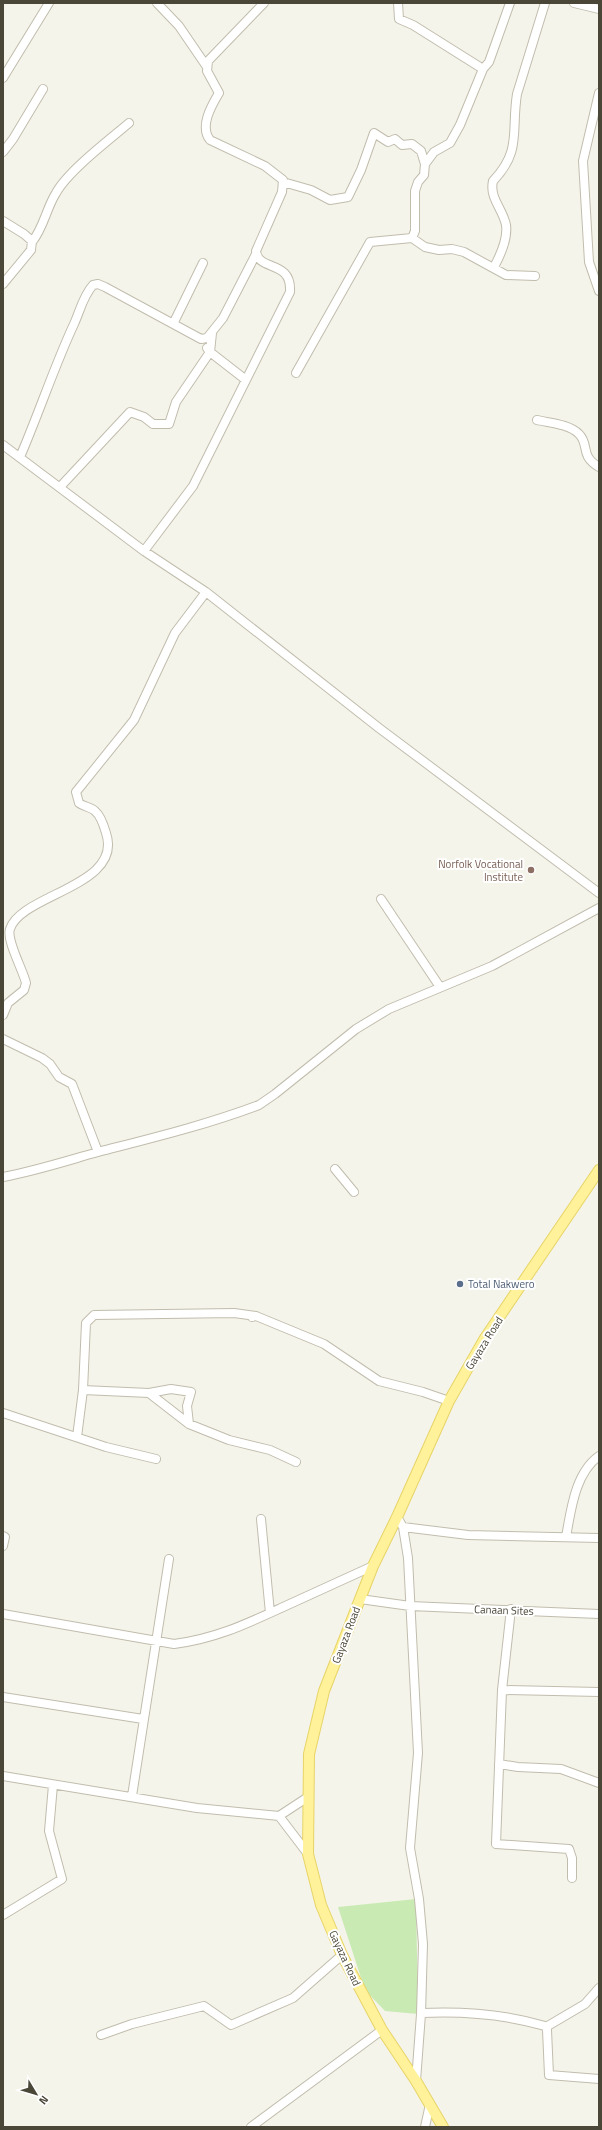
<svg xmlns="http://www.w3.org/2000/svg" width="602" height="2130" font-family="'Titillium Web',sans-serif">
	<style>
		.green { fill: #c9eab3 }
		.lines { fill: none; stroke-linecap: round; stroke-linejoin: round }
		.minor-casing { stroke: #c1bdad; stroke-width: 10 }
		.major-casing { stroke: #e7d468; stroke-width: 12 }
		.minor { stroke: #fff; stroke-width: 8 }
		.major { stroke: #fff29a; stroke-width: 10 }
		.education-dot { fill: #8d6e63; stroke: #fff; stroke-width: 1.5 }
		.service-dot { fill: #5c6f8a; stroke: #fff; stroke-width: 1.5 }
		.labels { text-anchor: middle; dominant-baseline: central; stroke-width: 4; stroke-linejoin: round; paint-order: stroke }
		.education-label { font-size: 11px; fill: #785e54; stroke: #fff; text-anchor: end }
		.service-label { font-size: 11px; fill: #4e5e75; stroke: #fff; text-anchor: start }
		.street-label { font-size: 11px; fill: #4a4638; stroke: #fff }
	</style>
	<rect width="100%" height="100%" fill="#f5f4eb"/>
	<path class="green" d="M416 1899 418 2014 385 2011 365 1990 338 1907Z"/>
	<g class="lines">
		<g class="minor-casing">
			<path id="minor" d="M157 3 179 26 207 67
				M398 3 399 19 413 25 483 69 489 62 510 3
				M574 3 599 9
				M483 69 460 125 450 143 434 152 425 164 424 175 418 182 415 191V231L412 238 425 247 439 250 452 249 464 252 506 275 535 276
				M3 78 49 3
				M599 93 583 161 589 262 599 291
				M3 152 13 139 43 89
				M283 182 311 190 330 200 348 197 361 170 374 133 388 142 395 139 402 145 412 144 421 151 425 164
				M3 221 24 234 32 241 31 250 3 284
				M32 242C44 227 46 209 56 193 68 171 109 140 129 123
				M494 267C500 256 508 239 506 225 503 209 489 198 493 181 522 151 511 131 517 94L545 3
				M174 322 203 263
				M207 348 210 352 246 380
				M296 373 370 242 412 238
				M537 420C550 423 569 424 579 434 590 445 579 455 599 467
				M3 445 144 551 206 592 379 728 599 893
				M20 457C39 413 54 367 74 324 80 311 83 296 93 285L98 284 105 287 201 339 207 338 223 318 256 254
				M60 487 130 412 144 417 153 424H169L176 402 210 352 212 333
				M144 551 193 486 290 292C292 259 258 272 256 251L282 192 283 180 265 166 210 140C199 126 212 105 219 93L207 71 208 61 264 3
				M381 899 440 987
				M3 1015 8 1003 24 990 26 983C23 970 6 940 10 929 21 894 124 886 106 833 104 826 101 816 95 811 91 807 84 807 79 803L76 792 134 720 175 633 206 592
				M3 1039 42 1058 50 1064 59 1077 72 1084 98 1152
				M335 1169 354 1192
				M3 1177C35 1171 66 1161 98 1152 152 1138 206 1125 259 1105L275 1094 356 1029 389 1009 492 966 599 908
				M252 1317 256 1316 324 1344 379 1381 423 1392 449 1401
				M83 1390 149 1393 189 1424 229 1440 270 1450 296 1462
				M149 1393 171 1389 191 1392 187 1406 189 1424
				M3 1413 106 1447 156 1459
				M77 1437 83 1390 86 1323 94 1315 234 1313 256 1316
				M397 1517 403 1527 468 1535 599 1538
				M261 1519 270 1613
				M403 1527 408 1558 418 1753 410 1848 419 1899 423 1944 421 2014 416 2081
				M3 1536 5 1537 3 1546
				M566 1537C571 1510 575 1473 599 1456
				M360 1599 410 1606 599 1614
				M511 1609 502 1690 496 1844 569 1849 572 1858V1878
				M3 1614 174 1644C214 1639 244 1625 281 1608 311 1594 342 1580 373 1566
				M502 1690 599 1692
				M3 1697 143 1719
				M499 1764 518 1767 561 1769 599 1783
				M3 1776 197 1808 279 1816 308 1797
				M132 1796 169 1559
				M279 1816 308 1854
				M3 1915 62 1879 49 1831 53 1785
				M421 2013C463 2011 504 2014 545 2026L547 2030 549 2075 599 2079
				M546 2027 585 2004 599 1988
				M101 2035 132 2024 204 2006 231 2025 293 1998 342 1955
				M251 2127 382 2030
				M425 2127 430 2104"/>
		</g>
		<g class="major-casing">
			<path id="major" d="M443 2127 416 2081 382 2030 342 1955 321 1905 308 1854 309 1754 324 1691 360 1599 373 1566 397 1517 449 1401 485 1338 599 1170"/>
		</g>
		<use href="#minor" class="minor"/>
		<use href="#major" class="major"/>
	</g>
	<circle class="education-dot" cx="531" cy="870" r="4"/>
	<circle class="service-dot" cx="460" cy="1284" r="4"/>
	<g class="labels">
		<g class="education-label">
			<text x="523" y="864">Norfolk Vocational<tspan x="523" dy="13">Institute</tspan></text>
		</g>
		<g class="service-label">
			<text x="468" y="1284">Total Nakwero</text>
		</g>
		<g class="street-label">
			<text transform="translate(484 1343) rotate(-58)">Gayaza Road</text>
			<text transform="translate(504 1610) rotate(2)">Canaan Sites</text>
			<text transform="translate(346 1635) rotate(-69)">Gayaza Road</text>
			<text transform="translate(345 1958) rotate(65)">Gayaza Road</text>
		</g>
	</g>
	<rect width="602" height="2130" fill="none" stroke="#4a4638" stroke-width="8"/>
	<g transform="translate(36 2094) rotate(128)" stroke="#ffffff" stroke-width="3" paint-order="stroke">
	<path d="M0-3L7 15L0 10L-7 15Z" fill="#4a4638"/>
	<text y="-6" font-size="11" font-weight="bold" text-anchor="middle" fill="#4a4638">N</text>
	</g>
</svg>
